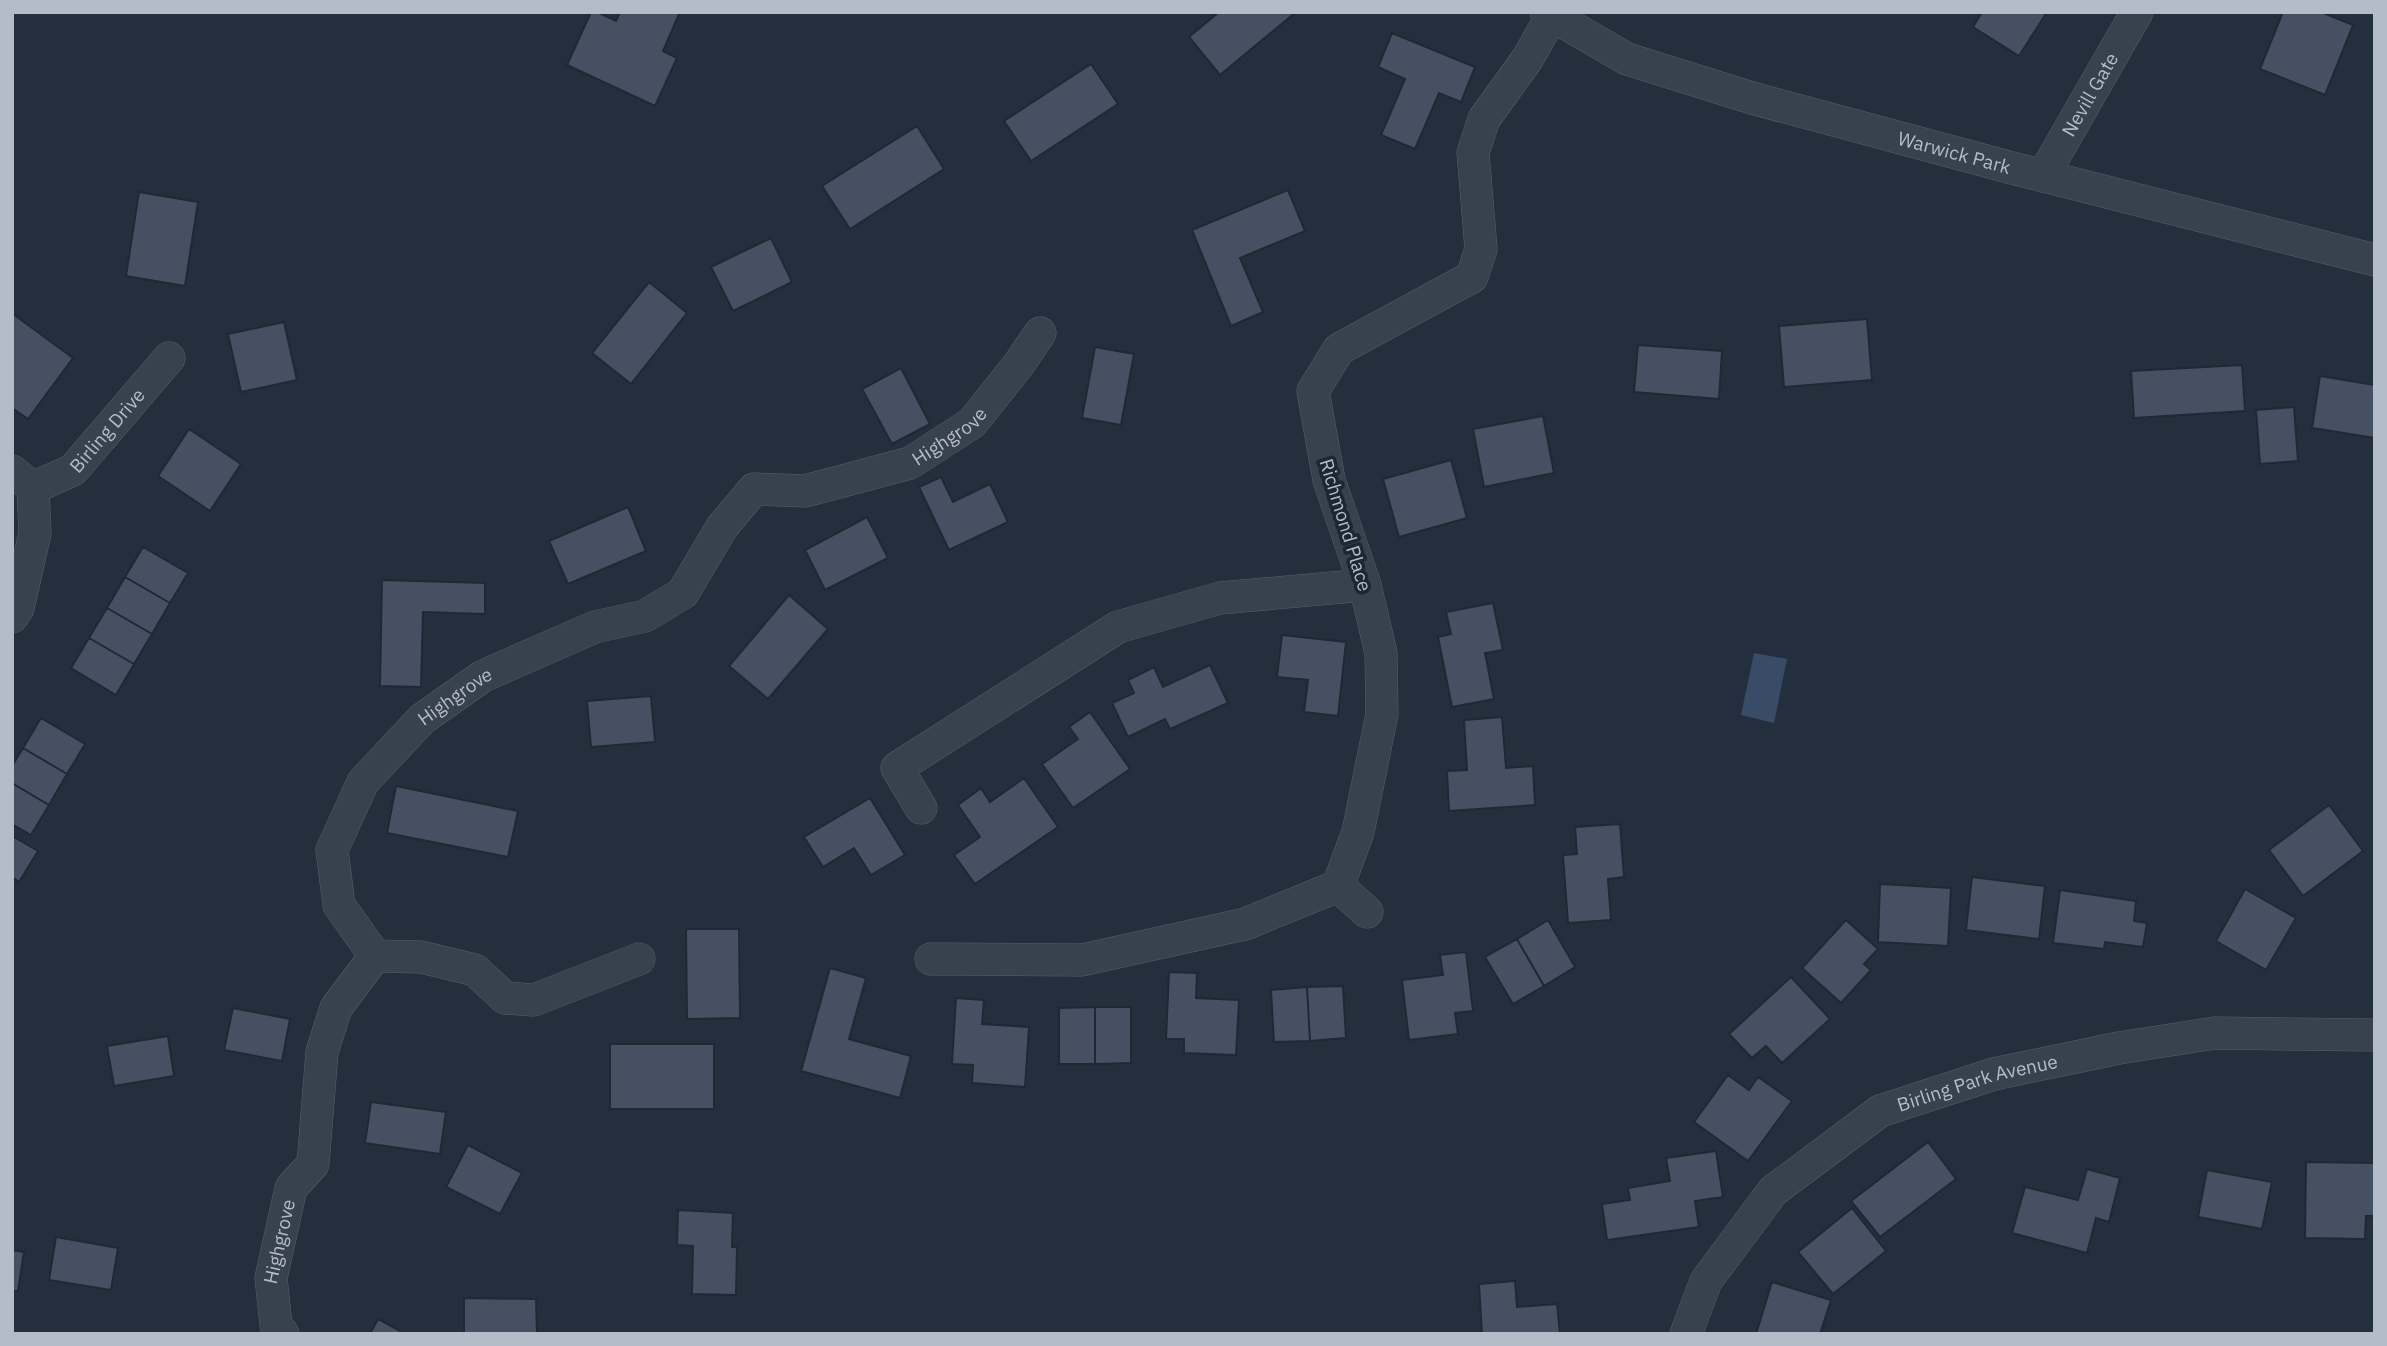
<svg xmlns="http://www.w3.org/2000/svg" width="2387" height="1346" font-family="'IBM Plex Sans',sans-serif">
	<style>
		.water { fill: #394c67 }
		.building { fill: #455162; stroke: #1f2835; stroke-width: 2 }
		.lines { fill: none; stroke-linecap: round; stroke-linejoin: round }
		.minor-casing { stroke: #565f6c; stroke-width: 33 }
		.minor { stroke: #38414e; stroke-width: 32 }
		.labels { text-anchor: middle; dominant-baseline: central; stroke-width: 7; stroke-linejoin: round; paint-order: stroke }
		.street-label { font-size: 19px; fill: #b4bcc9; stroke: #1d2633 }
	</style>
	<rect width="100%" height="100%" fill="#242f3e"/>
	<path class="water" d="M1754 653 1787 659 1774 723 1741 715Z"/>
	<path class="building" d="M591 12H597L616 21 620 12H680L663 51 677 58 655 106 567 65Z
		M1219 12H1296L1220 75 1189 37Z
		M1982 12H2047L2019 56 1973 27Z
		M2283 12H2321L2353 25 2325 95 2260 69Z
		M1392 33 1475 67 1461 102 1439 93 1415 149 1381 135 1405 79 1378 67Z
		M1091 64 1118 104 1031 161 1004 121Z
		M917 126 944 169 850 229 822 186Z
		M1288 190 1305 231 1240 258 1263 312 1231 326 1192 230Z
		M139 192 198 202 185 286 126 276Z
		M771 238 792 282 733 311 711 267Z
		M649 282 687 313 631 384 592 353Z
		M13 314 73 358 28 419 12 408Z
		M1867 319 1872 380 1784 387 1779 326Z
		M284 322 297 380 241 392 228 334Z
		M1638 345 1722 351 1719 399 1634 392Z
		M1095 347 1134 354 1121 425 1082 418Z
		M2242 365 2245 411 2134 418 2131 371Z
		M901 368 930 424 892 444 862 389Z
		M2320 376 2375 385V438L2312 428Z
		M2294 407 2298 461 2260 464 2256 410Z
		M1543 416 1554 473 1484 487 1473 429Z
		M189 429 241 464 210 511 158 476Z
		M1451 460 1467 518 1399 537 1383 479Z
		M941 477 953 502 990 484 1008 522 949 550 919 487Z
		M628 507 646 551 568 584 549 541Z
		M867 517 888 558 825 590 805 550Z
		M143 547 188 573 170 603 125 577Z
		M125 577 170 603 152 634 107 608Z
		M382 580 485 583V614L423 612 421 687 380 686Z
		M789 595 828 629 768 699 729 666Z
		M1493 603 1503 650 1485 653 1494 699 1452 707 1438 637 1451 634 1446 612Z
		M107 608 152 634 134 664 89 638Z
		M1282 635 1346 642 1338 716 1304 712 1308 680 1277 677Z
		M89 638 134 664 116 695 71 668Z
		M1210 665 1228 703 1170 729 1165 719 1128 737 1112 703 1134 693 1128 680 1154 667 1163 687Z
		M651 696 655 742 591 747 587 701Z
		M1090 712 1130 769 1073 808 1042 764 1078 739 1069 727Z
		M1502 717 1506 768 1533 766 1535 805 1449 811 1447 771 1467 770 1464 720Z
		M41 718 85 744 67 774 23 748Z
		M23 748 67 774 49 805 12 783V766Z
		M1024 778 1058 827 975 884 954 855 980 837 958 805 981 788 990 802Z
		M12 783 49 805 31 835 12 824Z
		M396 786 518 811 508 857 387 833Z
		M870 798 905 855 871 875 854 848 823 867 804 837Z
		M2329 805 2363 851 2303 896 2269 850Z
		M1620 824 1624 877 1608 879 1611 920 1568 923 1563 855 1577 854 1575 827Z
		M12 836 38 851 19 882 12 877Z
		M1972 877 2045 886 2039 939 1966 930Z
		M1880 884 1951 888 1948 946 1878 942Z
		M2245 889 2296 918 2266 970 2216 941Z
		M2060 890 2136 901 2134 921 2147 923 2143 947 2105 942 2104 949 2053 943Z
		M1548 920 1575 967 1544 986 1517 939Z
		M1846 920 1878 949 1864 964 1871 970 1841 1003 1802 968Z
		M686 929H739L740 1018 687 1019Z
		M1517 939 1544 986 1513 1004 1485 957Z
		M1466 952 1473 1011 1455 1013 1458 1034 1409 1040 1402 980 1443 975 1440 955Z
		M830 968 866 978 849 1039 911 1056 900 1098 801 1071Z
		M1169 972 1197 973 1196 998 1239 1000 1236 1055 1184 1053V1039H1166Z
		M1791 977 1830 1019 1782 1063 1766 1046 1752 1058 1729 1034Z
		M1343 986 1346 1038 1310 1041 1307 987Z
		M1307 987 1310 1041 1274 1042 1271 990Z
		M956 998 984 1000 982 1024 1029 1027 1025 1087 972 1083 973 1065 952 1064Z
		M1095 1007V1064H1059V1008Z
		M1095 1007H1131V1063L1095 1064Z
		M233 1008 290 1019 282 1061 224 1050Z
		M168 1036 174 1076 114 1086 107 1046Z
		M610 1044H714V1109H610Z
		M1728 1075 1749 1090 1758 1077 1792 1101 1748 1161 1694 1122Z
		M371 1102 446 1112 440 1154 365 1143Z
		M1928 1142 1956 1179 1880 1237 1851 1201Z
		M468 1145 522 1173 500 1214 446 1187Z
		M1716 1151 1723 1197 1695 1201 1699 1227 1607 1240 1602 1204 1630 1200 1628 1188 1670 1181 1666 1158Z
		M2306 1162 2375 1163V1216H2366L2365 1239 2305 1238Z
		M2087 1169 2120 1178 2109 1222 2096 1218 2087 1253 2012 1233 2025 1187 2078 1200Z
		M2207 1170 2272 1182 2262 1229 2198 1217Z
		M1852 1208 1886 1251 1833 1294 1798 1252Z
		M678 1210 733 1213 732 1247H737L736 1295 692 1294 693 1246 677 1245Z
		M56 1237 118 1248 111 1290 49 1280Z
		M12 1250 24 1252 18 1291H12Z
		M1515 1281 1517 1307 1557 1304 1560 1334H1482L1479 1284Z
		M1772 1282 1831 1300 1820 1334H1756Z
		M464 1298 536 1299 537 1334H464Z
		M378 1319 405 1334H370Z"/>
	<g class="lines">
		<g class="minor-casing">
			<g id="minor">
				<path id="s1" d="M1546 12 1627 59 1752 98 2012 168 2375 260"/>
				<path id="s2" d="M2043 176 2137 12"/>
				<path d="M12 471 33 488 35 533 18 608 12 617"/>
				<path id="s3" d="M33 488 73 470 169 358"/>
				<path d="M921 808 897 768 1118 627 1220 598 1365 585"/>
				<path d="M1338 886 1367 912"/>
				<path d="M375 956 421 957 475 970 505 998 534 1000 639 959"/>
				<path d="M931 959 1082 960 1245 924 1338 886 1358 832 1382 714 1381 653 1365 585 1329 480 1313 391 1339 349 1472 277 1481 249 1473 153 1484 119 1528 58 1551 17"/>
				<path id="s4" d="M283 1334 276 1325 271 1278 291 1188 313 1164 322 1052 336 1008 375 956 339 905 332 850 363 782 422 719 483 676 595 627 645 616 683 593 722 527 754 489 805 491 910 463 972 423 1019 364 1040 333"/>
				<path id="s5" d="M1686 1334 1706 1281 1773 1191 1880 1111 1994 1074 2119 1048 2215 1033 2375 1035"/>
			</g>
		</g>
		<use href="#minor" class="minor"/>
	</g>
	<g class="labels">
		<g class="street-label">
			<text stroke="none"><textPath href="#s2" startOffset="94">Nevill Gate</textPath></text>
			<text stroke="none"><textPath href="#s1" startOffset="434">Warwick Park</textPath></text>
			<text stroke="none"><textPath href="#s3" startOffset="96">Birling Drive</textPath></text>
			<text stroke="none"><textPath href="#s4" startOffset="1312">Highgrove</textPath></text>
			<text transform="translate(1346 525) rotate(73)">Richmond Place</text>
			<text stroke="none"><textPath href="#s4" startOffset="726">Highgrove</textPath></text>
			<text stroke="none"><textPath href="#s5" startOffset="404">Birling Park Avenue</textPath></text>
			<text stroke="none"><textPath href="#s4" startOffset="96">Highgrove</textPath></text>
		</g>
	</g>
	<rect width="2387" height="1346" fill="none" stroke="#b4bcc9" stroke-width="28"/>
</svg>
